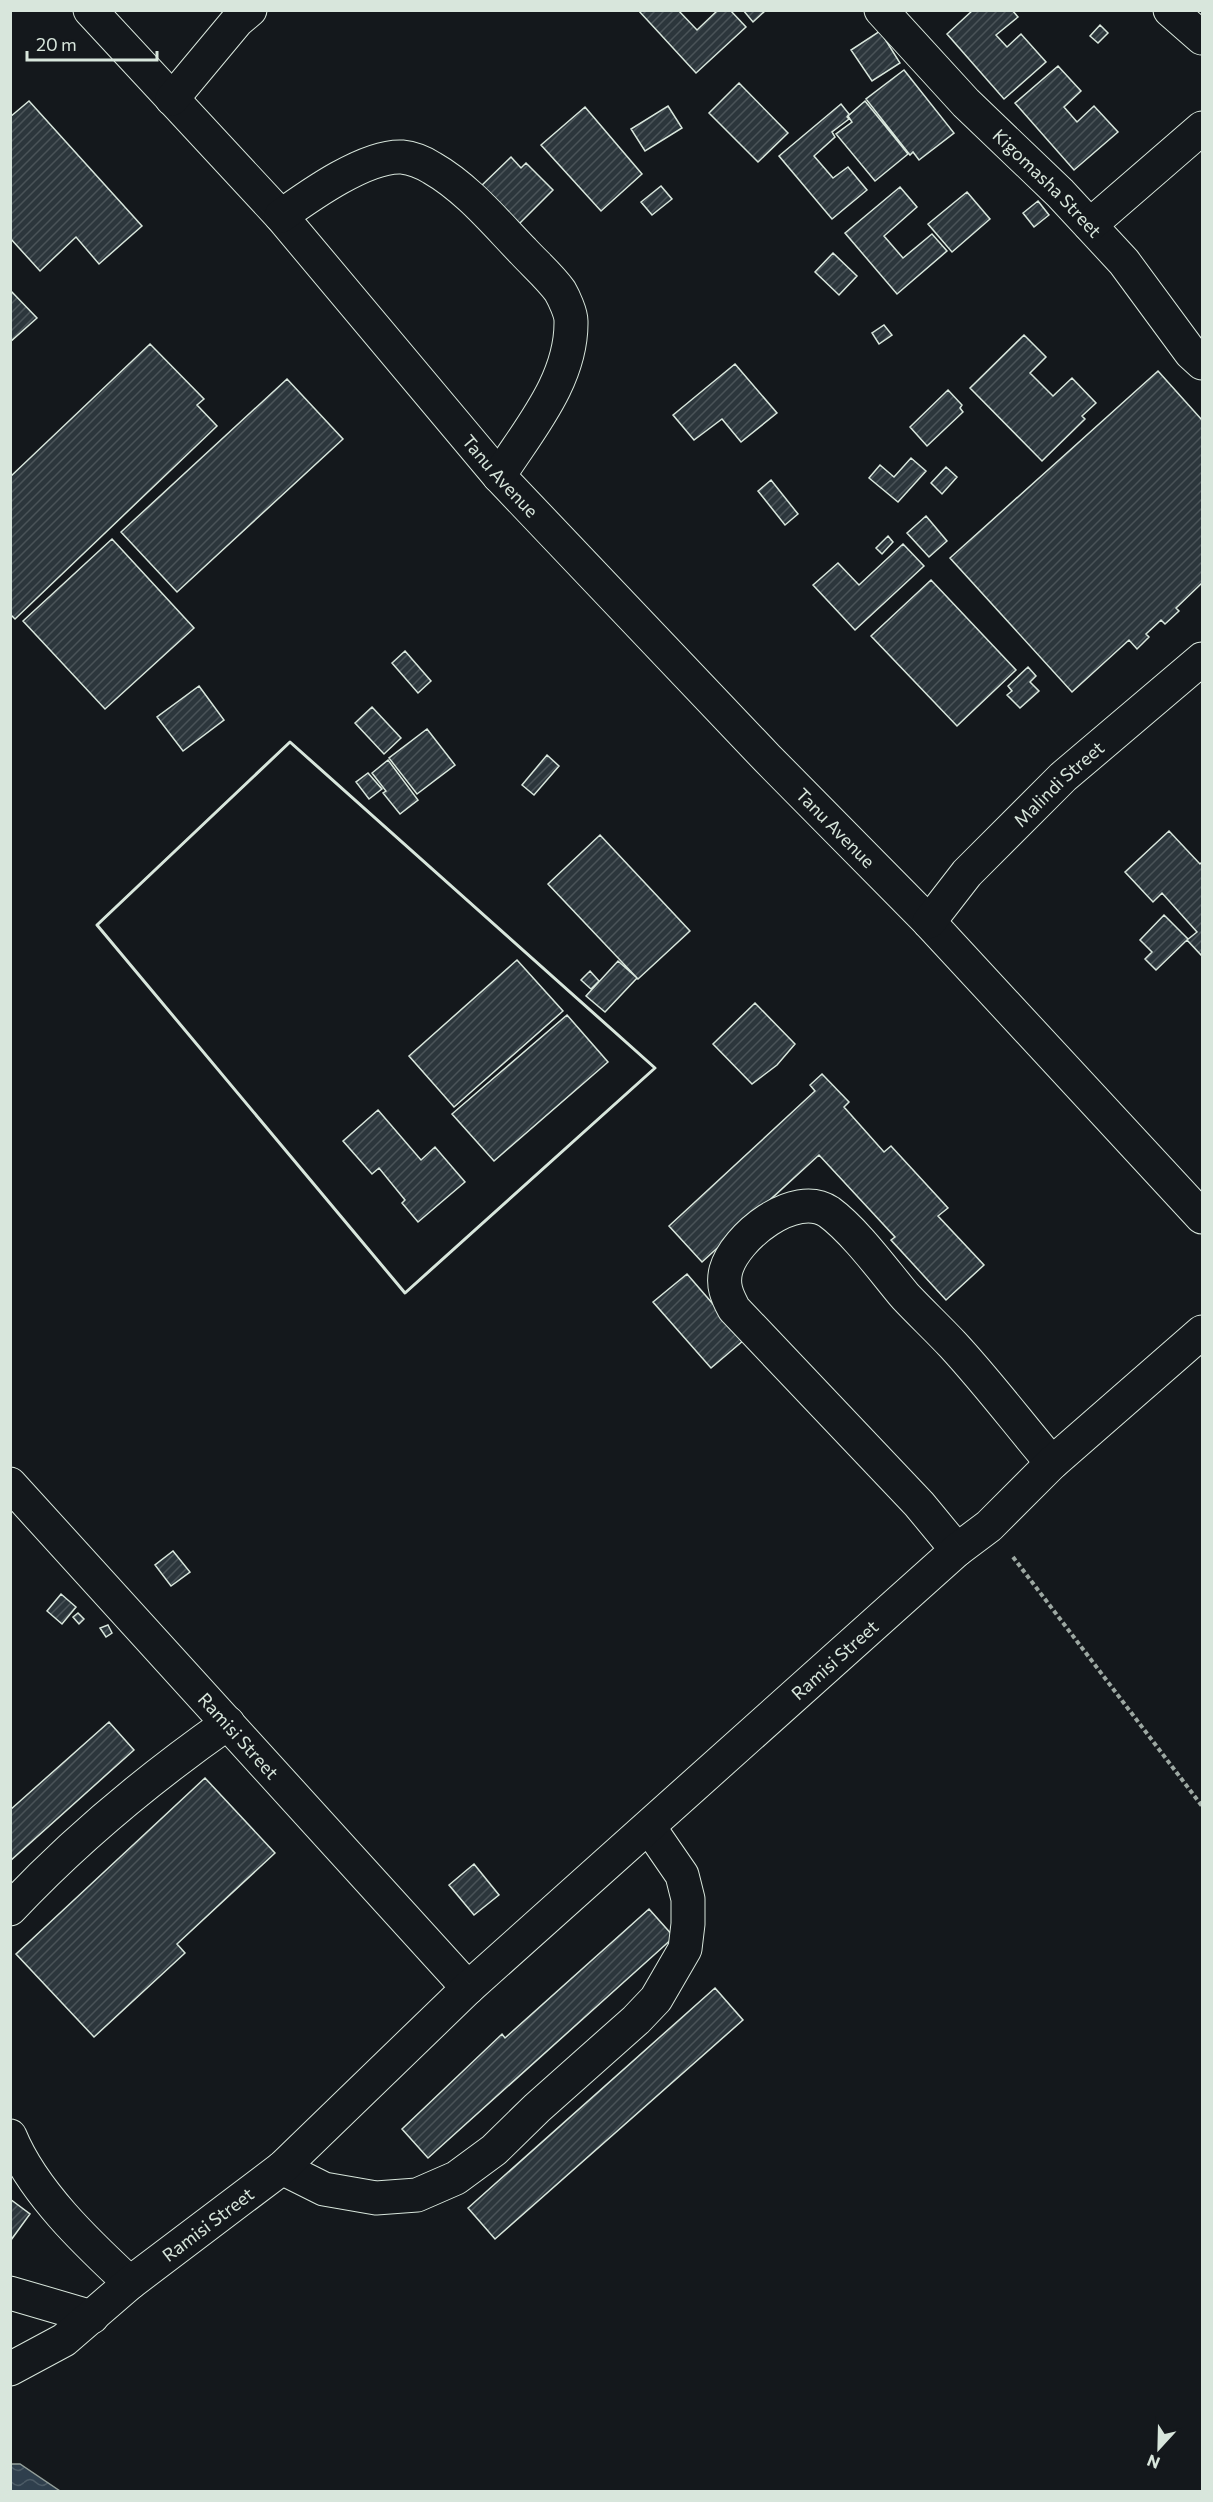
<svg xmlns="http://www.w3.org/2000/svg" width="1213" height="2502" font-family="Commissioner,sans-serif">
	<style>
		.water { fill: url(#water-waves); stroke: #939e99; stroke-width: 1.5 }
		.building { fill: url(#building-hatch); stroke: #d8e6dc; stroke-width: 1.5 }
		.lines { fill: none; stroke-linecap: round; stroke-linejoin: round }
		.minor-casing { stroke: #d8e6dc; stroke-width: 35 }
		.path { stroke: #9da8a2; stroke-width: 4; stroke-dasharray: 4.5 3; stroke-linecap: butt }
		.minor { stroke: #14181c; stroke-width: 33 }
		.wall { stroke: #d8e6dc; stroke-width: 3 }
		.labels { text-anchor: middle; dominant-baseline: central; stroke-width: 4.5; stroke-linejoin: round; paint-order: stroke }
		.street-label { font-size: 18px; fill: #d8e6dc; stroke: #14181c }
	</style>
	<defs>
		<pattern id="water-waves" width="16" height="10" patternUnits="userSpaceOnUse" patternTransform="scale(1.5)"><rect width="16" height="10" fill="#2f3f4d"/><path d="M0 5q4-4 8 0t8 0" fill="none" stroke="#4c5b66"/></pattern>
		<pattern id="building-hatch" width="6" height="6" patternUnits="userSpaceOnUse" patternTransform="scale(1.5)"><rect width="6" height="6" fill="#2c363c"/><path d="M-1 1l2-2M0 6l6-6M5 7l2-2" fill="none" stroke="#4a5358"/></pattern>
	</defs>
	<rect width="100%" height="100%" fill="#14181c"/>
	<path class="water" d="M10 2464H20L60 2491H11Z"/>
	<path class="building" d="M638 10H678L697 30 718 10H730L746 27 696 73Z
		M743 10H766L753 22Z
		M973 10H1012L1018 17 996 35 1007 47 1021 34 1046 62 1004 99 947 34Z
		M1100 25 1108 33 1098 43 1090 36Z
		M880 31 900 63 872 81 851 50Z
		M1058 66 1081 91 1064 107 1077 122 1094 106 1118 132 1074 170 1015 103Z
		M904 70 954 133 919 160 913 152 910 155 866 99Z
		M739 83 788 133 758 162 709 113Z
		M29 101 142 226 99 264 76 237 40 271 10 238V117Z
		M865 101 908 154 875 181 836 134 852 122 848 116Z
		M841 104 849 114 847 117 849 119 832 132 835 137 814 156 833 178 848 167 867 190 832 219 779 156Z
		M668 106 682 128 645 151 631 129Z
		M585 107 642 174 601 211 541 145Z
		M511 157 521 168 526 163 553 190 516 227 479 188Z
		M661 186 672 199 652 215 641 202Z
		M900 187 917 207 884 236 903 258 932 234 947 251 897 294 845 233Z
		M967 192 990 219 952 252 928 224Z
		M1038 201 1049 215 1034 227 1023 213Z
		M833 253 857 276 839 295 815 272Z
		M10 290 37 318 10 342Z
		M884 325 892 335 879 344 872 333Z
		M1024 335 1046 357 1030 373 1053 396 1072 378 1096 403 1082 416 1085 419 1042 461 970 388Z
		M150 344 204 399 197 405 217 426 15 619 10 614V477Z
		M735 364 777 413 741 442 722 419 694 440 673 415Z
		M1158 371 1202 420V583L1176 608 1179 611 1165 624 1161 620 1146 634 1149 637 1137 649 1129 640 1072 692 950 558Z
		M287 379 343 439 177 592 121 532Z
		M948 390 962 405 960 408 963 412 927 446 910 427Z
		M911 458 926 471 898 502 869 478 880 465 894 477Z
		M946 467 957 477 942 494 931 483Z
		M771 480 798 514 785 525 758 491Z
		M926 516 947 541 929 557 907 533Z
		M888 536 893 542 882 554 876 548Z
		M112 539 194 628 105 709 23 621Z
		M903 544 924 566 855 630 813 585 838 563 859 585Z
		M931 580 1016 670 957 726 871 636Z
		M405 651 431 681 418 693 392 663Z
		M1028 667 1036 676 1030 682 1039 691 1020 708 1007 695 1012 691 1008 686Z
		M199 686 224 720 183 751 157 717Z
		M372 707 401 738 384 754 355 723Z
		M427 729 455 765 417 794 389 758Z
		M547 755 559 766 534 795 522 785Z
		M388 760 418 800 400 814 383 793 386 791 372 773Z
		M368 773 382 789 369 799 356 782Z
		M1169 831 1200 864 1202 862V956L1187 940 1197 932 1162 893 1153 902 1125 872Z
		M600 835 690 931 638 979 548 884Z
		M1164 915 1188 939 1156 970 1145 959 1152 952 1140 940Z
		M517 960 563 1011 454 1107 409 1056Z
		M618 961 637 978 605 1012 586 996Z
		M590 971 599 981 591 989 581 980Z
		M755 1003 795 1044 777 1065 752 1084 713 1044Z
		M567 1015 608 1062 494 1161 452 1114Z
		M822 1074 849 1102 844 1107 884 1152 891 1146 948 1208 938 1216 984 1265 946 1300 891 1240 895 1237 819 1155 702 1262 669 1226 815 1091 810 1085Z
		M378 1110 421 1160 435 1147 465 1182 418 1222 402 1203 405 1200 379 1168 372 1174 343 1141Z
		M687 1274 744 1340 711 1368 653 1302Z
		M173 1551 190 1572 171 1586 155 1565Z
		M61 1594 76 1607 62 1624 47 1611Z
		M78 1613 84 1619 79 1624 73 1617Z
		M108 1625 112 1633 106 1637 100 1628Z
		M109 1722 134 1750 10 1861V1810Z
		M205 1778 275 1853 177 1944 185 1953 94 2037 16 1954Z
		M474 1864 499 1895 474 1915 449 1885Z
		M649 1909 674 1937 428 2158 402 2129 502 2034 505 2038Z
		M715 1988 743 2020 495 2239 468 2208Z
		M10 2199 30 2214 11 2240 10 2239Z"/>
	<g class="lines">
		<g class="minor-casing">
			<g id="minor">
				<path id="s1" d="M90 10 281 216 499 476 767 758 929 922 1202 1217"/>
				<path id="s2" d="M881 10 966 103 1060 193 1124 262 1191 353 1202 363"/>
				<path d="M1170 10 1202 38"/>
				<path d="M172 99 237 21 250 10"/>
				<path d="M281 216C309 196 366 155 402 157 412 158 424 163 432 168 467 188 495 222 523 251 535 264 550 277 560 291 564 298 571 313 571 321 572 380 529 429 499 476"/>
				<path d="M1090 225 1202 128"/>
				<path id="s3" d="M929 922 967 873 1063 777 1202 659"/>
				<path id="s4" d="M10 1484 468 1988"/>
				<path d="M957 1550 919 1504 734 1309C727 1296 722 1285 726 1270 735 1237 795 1189 829 1212 855 1231 884 1271 905 1296 921 1313 937 1328 953 1345 988 1383 1019 1424 1052 1463"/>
				<path d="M10 1909C75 1840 151 1777 228 1723"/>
				<path d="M10 2136C33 2192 87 2243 130 2283"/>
				<path d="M282 2168 324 2189 376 2198 417 2195 456 2178 494 2150 537 2108 636 2020 656 1999 685 1949 688 1924V1899L682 1875 649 1827"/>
				<path d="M10 2293 92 2317"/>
				<path id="s5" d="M10 2369 64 2340 130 2283 282 2168 468 1988 957 1550 989 1526 1052 1463 1202 1332"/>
			</g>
		</g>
		<path class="path" d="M1013 1557 1202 1806"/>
		<use href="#minor" class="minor"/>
		<path class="wall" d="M290 742 655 1068 405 1293 97 925Z"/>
	</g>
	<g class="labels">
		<g class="street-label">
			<text stroke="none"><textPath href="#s2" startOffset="240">Kigomasha Street</textPath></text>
			<text stroke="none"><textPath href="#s1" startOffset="621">Tanu Avenue</textPath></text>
			<text stroke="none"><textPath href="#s3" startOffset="190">Malindi Street</textPath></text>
			<text stroke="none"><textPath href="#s1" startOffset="1107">Tanu Avenue</textPath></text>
			<text stroke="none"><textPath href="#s5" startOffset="1090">Ramisi Street</textPath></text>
			<text stroke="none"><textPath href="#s4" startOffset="340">Ramisi Street</textPath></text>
			<text stroke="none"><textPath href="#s5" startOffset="246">Ramisi Street</textPath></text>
		</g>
	</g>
	<rect width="1213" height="2502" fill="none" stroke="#d8e6dc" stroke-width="24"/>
	<g transform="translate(1159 2448) rotate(202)" stroke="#14181c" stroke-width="4.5" paint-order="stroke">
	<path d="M0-4.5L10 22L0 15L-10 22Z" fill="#d8e6dc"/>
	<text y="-9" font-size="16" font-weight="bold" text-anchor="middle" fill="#d8e6dc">N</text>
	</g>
	<path d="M27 51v9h130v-9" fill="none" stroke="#d8e6dc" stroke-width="3"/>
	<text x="36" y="51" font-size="18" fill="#d8e6dc" stroke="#14181c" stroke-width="4.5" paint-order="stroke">20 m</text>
</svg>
